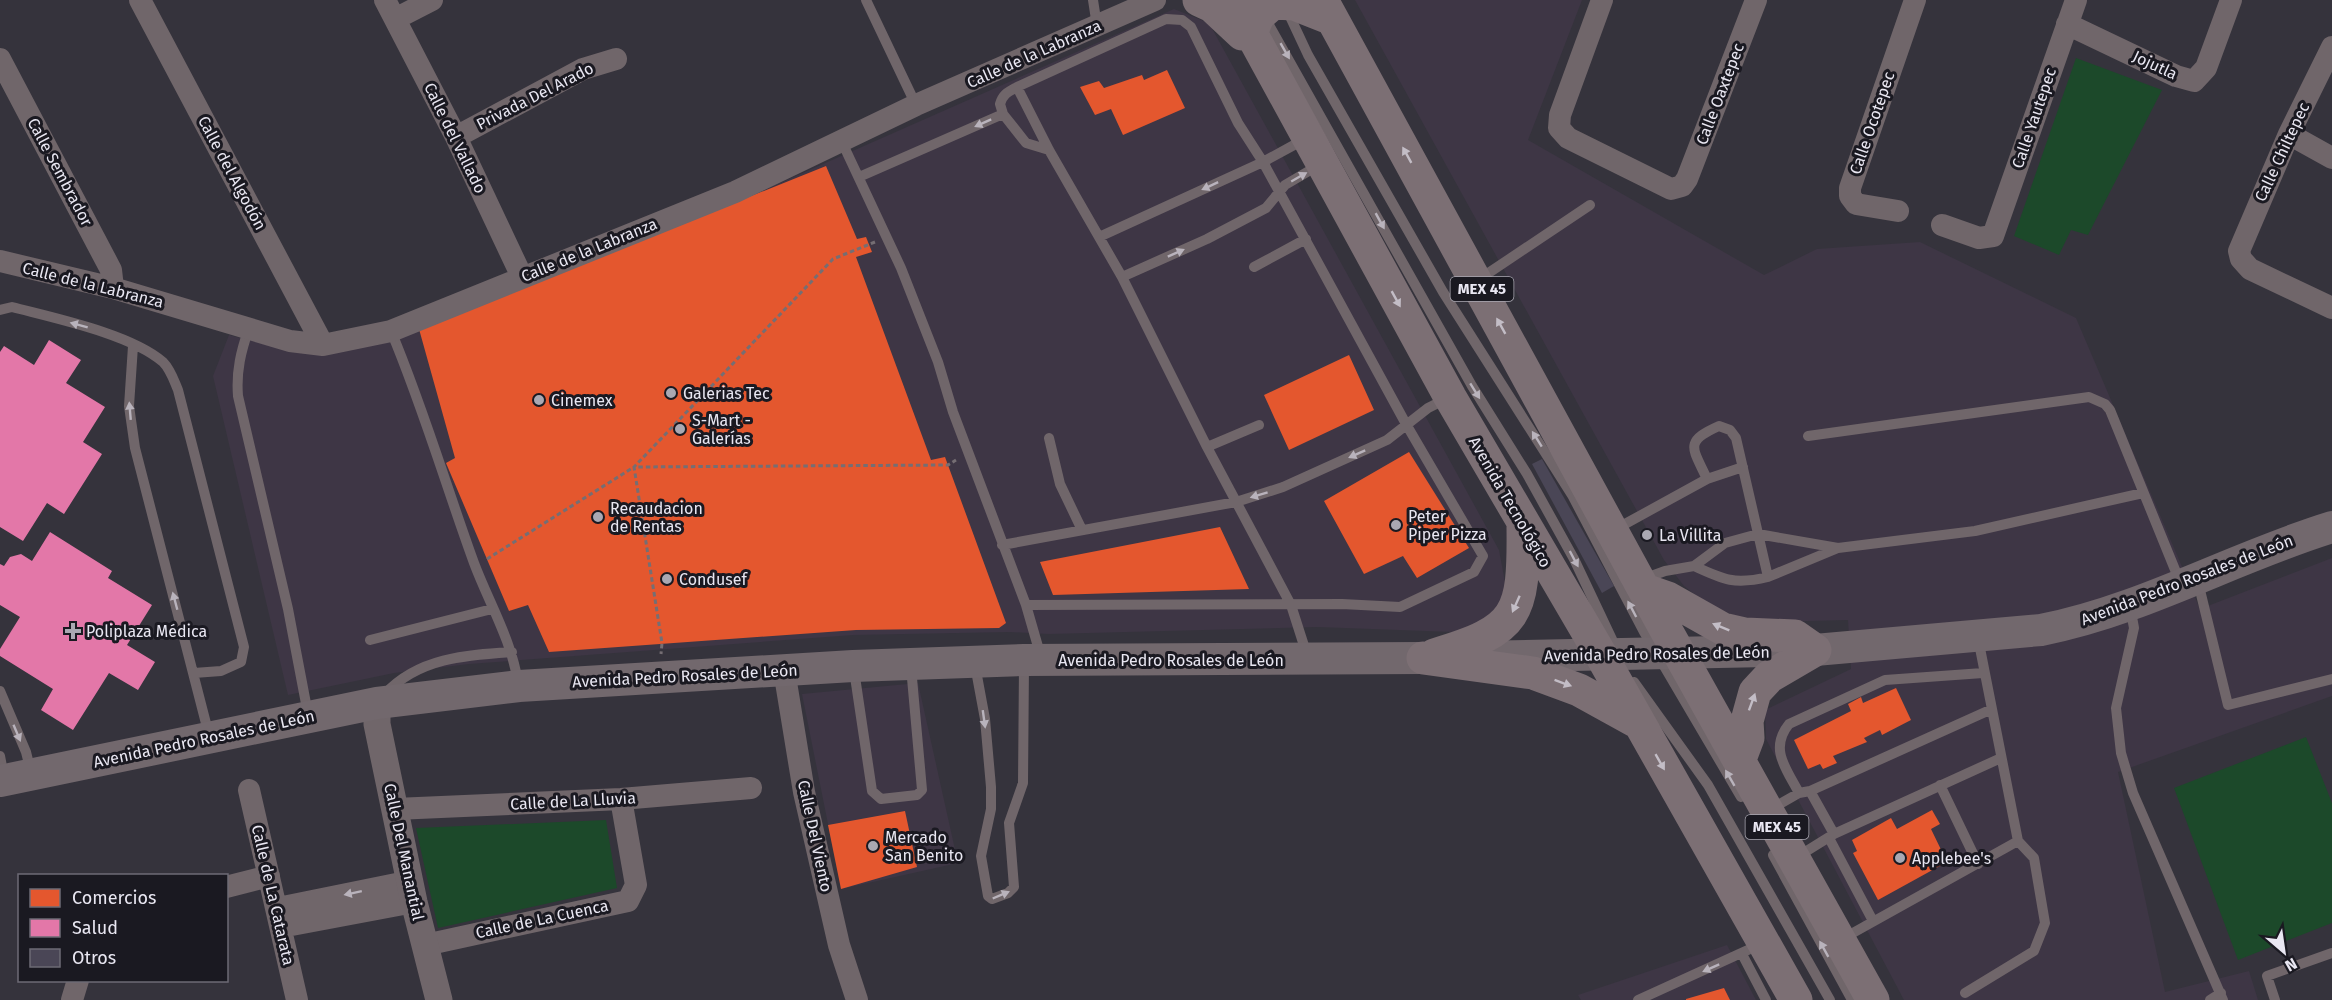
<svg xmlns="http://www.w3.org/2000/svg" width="2332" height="1000" font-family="'Fira Sans',sans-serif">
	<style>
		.commercial { fill: #3e3645 }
		.green { fill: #1c492a }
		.shops { fill: #e4572e }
		.health { fill: #e377a8 }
		.building { fill: #4a4656 }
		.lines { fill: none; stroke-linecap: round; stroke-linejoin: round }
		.path { stroke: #756e73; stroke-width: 3; stroke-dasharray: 4.5 3; stroke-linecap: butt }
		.service { stroke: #70666a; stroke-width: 10 }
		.minor { stroke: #70666a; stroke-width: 22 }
		.tertiary { stroke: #70666a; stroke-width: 27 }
		.secondary { stroke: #72686d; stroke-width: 32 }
		.primary { stroke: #7c6f74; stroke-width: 33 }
		.oneway { fill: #b9b3bc }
		.oneway2 { fill: #c3bdc6 }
		.poi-dot { fill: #aaa8b2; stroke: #1a1921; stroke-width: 2 }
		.labels { text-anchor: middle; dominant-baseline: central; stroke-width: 6; stroke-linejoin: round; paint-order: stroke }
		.shield { fill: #1a1921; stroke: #aba9b3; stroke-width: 1.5 }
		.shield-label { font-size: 15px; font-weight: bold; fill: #e9e7f2 }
		.street-label { font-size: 16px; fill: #e9e7f2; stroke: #1a1921 }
		.poi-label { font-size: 16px; fill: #e9e7f2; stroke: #1a1921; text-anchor: start }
	</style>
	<rect width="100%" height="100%" fill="#35333c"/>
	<path class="commercial" d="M1355 0H1582L1528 140 1764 275 1817 249 1920 242 2076 318 2200 609 2332 558V696L2118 772 2165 992 2249 971 2258 1000H1904L1766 739 1765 710 1851 669 1848 620 1770 622 1733 615 1704 602 1684 586 1664 560Z
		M1174 9 1209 23 1499 550 1505 582 1502 601 1481 625 1453 632 1318 627 1049 634 1009 632 853 635 469 664 394 673 288 695 213 376 229 335 279 348 314 350 760 192Z
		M918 683 958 863 841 889 802 694Z
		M1727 945 1756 1000H1581L1578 995Z"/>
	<path class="green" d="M2076 58 2162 90 2088 235 2071 230 2059 255 2014 236Z
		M2306 737 2332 803V923L2238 960 2174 788Z
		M606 820 617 888 438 928 416 828Z"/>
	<path class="shops" d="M1167 70 1185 108 1123 135 1111 109 1095 115 1080 87 1099 81 1104 88 1142 75 1144 80Z
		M826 166 857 239 866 237 872 252 856 257 931 460 945 457 1006 623 999 628 856 630 549 652 528 605 509 611 446 463 455 458 419 329Z
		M1349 355 1374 410 1289 450 1264 395Z
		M1409 452 1469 548 1417 578 1403 556 1364 574 1324 501Z
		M1220 527 1249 589 1053 595 1040 562Z
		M1896 688 1911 720 1882 735 1880 730 1864 738 1867 742 1833 756 1837 763 1823 769 1820 764 1808 769 1794 740 1851 711 1848 704 1861 697 1863 703Z
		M1932 810 1940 824 1931 829 1947 862 1878 900 1853 853 1857 851 1852 840 1891 818 1897 829Z
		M905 811 917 867 841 889 828 825Z
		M1724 988 1730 1000H1686V999Z"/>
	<path class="health" d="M49 340 81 360 66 383 105 407 83 442 102 454 64 514 47 503 23 541 0 527V352L4 346 34 365Z
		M50 532 112 571 108 578 152 605 127 645 155 662 138 690 109 673 73 730 41 710 53 689 0 656V649L20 617 0 605V564L4 566 10 557 21 554 32 561Z"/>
	<path class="building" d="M1542 459 1614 586 1602 593 1532 464Z"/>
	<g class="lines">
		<path class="path" d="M875 242 833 259 634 467 948 465 956 460
			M487 559 634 467 662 643 661 654"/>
		<path class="service" d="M866 0 916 105
			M1093 0 1097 26
			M1286 8 1308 55 1443 292 1572 495 1644 632 1741 797
			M1264 16 1472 386 1527 474 1574 559 1617 650
			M1017 87 1049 150 1122 277 1207 447 1291 605 1307 655
			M1003 114 1026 143 1049 150
			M841 140 901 268 938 362 953 412 1026 605 1041 657
			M859 177 1003 114 1000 104C1003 94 1008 92 1017 87L1166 19 1182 20 1191 27 1238 123 1263 162 1406 424 1483 556 1474 572 1400 607 1342 604 1026 605
			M1099 237 1263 162 1305 139
			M1254 267 1306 239
			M1122 277 1207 239 1266 208 1285 185 1319 165
			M1478 280 1590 205
			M0 310 12 307C54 318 131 334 163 362 171 370 174 381 178 390L244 647 241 662 221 671 194 673
			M249 328C241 351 236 371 238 396L288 609 308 714
			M391 331C423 407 446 486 474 563 489 603 512 641 518 683
			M133 346 129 406 135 448 209 735
			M1808 436 2089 397 2105 404 2110 410 2180 582
			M1049 438 1060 484 1082 530
			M1207 447 1259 425
			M1707 479C1693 448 1683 442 1719 426L1730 430 1736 438 1768 577 1838 548 1975 531 2143 493
			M1614 530 1707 479 1743 467
			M1002 545 1236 502 1283 487 1387 440 1428 408 1446 399
			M1694 566C1724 580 1735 585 1768 577
			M1643 579 1665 571 1694 566 1725 543 1758 534 1838 548
			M2198 582 2228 705 2332 679
			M2130 606 2134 628 2116 708 2121 753 2133 793 2223 1000
			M370 640 492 609
			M975 665 985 719 991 787V809L981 856 988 896 992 899 1008 893 1014 887 1009 823 1023 783 1024 664
			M854 670 872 791 881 799 917 795 922 790 911 667
			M1634 682 1708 785 1830 1000
			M0 691 26 752 31 772
			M385 694C418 658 466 655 512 652
			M0 756 4 777
			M1940 785 1978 864
			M1810 791 1834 834
			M1799 793C1786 768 1769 749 1789 724L1885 680 1983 673
			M1769 810 1799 793 1810 791 1992 709
			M1829 838 1873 921
			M1773 855 1852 1000
			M1797 857 1834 834 2001 758
			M1842 939 2018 841 1978 638
			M1742 954 1766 1000
			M1965 993 2034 951 2045 923 2034 858 2018 841
			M1638 1000 1761 944
			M2210 1000 2221 993
			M2275 1000 2267 976 2332 953"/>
		<path class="minor" d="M140 0 323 345
			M385 0 456 137 522 277
			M1602 0 1560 115 1559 128 1568 138 1671 189 1682 186 1687 179 1756 0
			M395 19 432 0
			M2067 24 2176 76 2194 81 2206 68 2231 0
			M2332 47 2289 134 2239 251 2241 259 2250 269 2332 308
			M0 59 111 270 113 288
			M2289 134 2332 158
			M456 137 583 69 616 59
			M1898 211 1856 204 1850 196V188L1915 0
			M1942 225 1979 238 1993 236 2076 0
			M0 261 113 288 290 341 323 345 391 331 735 192 916 105 1155 0
			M784 670 804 792 839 945 857 1000
			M249 790 297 1000
			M395 809 621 799 751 788
			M226 887 269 876
			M278 908 411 881
			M281 927 414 902
			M425 945 628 901 636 885 621 799
			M72 1000 78 980"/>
		<path class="tertiary" d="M377 703V724L414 902 439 1000"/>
		<path class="secondary" d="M0 781 377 703 519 686 853 666 1024 660 1423 658 1815 650 2041 630C2143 610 2234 557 2332 527"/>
		<path class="primary" d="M1199 0 1212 6 1242 34
			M1233 0 1450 397 1601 655 1796 1000
			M1322 0 1666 630 1873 1000
			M1251 34 1258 16 1273 3 1294 4 1332 19
			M1645 590 1668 598 1723 629 1745 634 1795 636 1815 650 1769 677 1755 692 1747 721 1748 738 1740 759
			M1434 655C1519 630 1524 615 1523 527
			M1423 658 1533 673 1579 690 1637 722"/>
	</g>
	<defs><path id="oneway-solid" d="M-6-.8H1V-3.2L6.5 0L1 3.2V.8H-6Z" transform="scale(1.5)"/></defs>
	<g class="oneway">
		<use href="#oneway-solid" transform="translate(1285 51) rotate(60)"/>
		<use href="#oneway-solid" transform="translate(983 123) rotate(156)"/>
		<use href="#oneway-solid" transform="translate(1299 177) rotate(-30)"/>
		<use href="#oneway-solid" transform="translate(1210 186) rotate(155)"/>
		<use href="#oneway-solid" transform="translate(1380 221) rotate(61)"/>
		<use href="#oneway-solid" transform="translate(1176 253) rotate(-24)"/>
		<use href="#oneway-solid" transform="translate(79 325) rotate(-165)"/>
		<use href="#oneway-solid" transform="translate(1475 391) rotate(58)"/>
		<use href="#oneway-solid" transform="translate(130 411) rotate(-95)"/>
		<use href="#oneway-solid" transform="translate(1537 439) rotate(-122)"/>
		<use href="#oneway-solid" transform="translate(1357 454) rotate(156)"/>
		<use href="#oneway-solid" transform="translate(1259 495) rotate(163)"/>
		<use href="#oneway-solid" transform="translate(1574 559) rotate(62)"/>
		<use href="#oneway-solid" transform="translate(175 601) rotate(-105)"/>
		<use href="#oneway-solid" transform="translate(1632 609) rotate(-118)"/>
		<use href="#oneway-solid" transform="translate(984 719) rotate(82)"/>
		<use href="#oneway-solid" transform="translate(17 733) rotate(67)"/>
		<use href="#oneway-solid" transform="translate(1730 778) rotate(-120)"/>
		<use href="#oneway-solid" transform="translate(353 893) rotate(168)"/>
		<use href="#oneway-solid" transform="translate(1001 895) rotate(-23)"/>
		<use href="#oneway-solid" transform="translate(1824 949) rotate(-119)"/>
		<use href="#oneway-solid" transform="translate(1711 968) rotate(156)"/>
	</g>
	<g class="oneway2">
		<use href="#oneway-solid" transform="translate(1407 155) rotate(-119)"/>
		<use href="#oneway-solid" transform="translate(1396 299) rotate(61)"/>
		<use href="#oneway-solid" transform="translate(1501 326) rotate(-119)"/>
		<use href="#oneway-solid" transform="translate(1516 604) rotate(114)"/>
		<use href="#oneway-solid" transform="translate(1721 627) rotate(-158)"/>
		<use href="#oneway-solid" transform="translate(1563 683) rotate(20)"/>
		<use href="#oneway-solid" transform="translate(1752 702) rotate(-70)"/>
		<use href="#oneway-solid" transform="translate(1660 762) rotate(60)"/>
	</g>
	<g class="poi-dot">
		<circle cx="671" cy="393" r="6"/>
		<circle cx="539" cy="400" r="6"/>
		<circle cx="680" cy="429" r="6"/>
		<circle cx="598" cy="517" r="6"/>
		<circle cx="1396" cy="525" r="6"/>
		<circle cx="1647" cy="535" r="6"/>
		<circle cx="667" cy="579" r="6"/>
		<path d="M70 622h6v6h6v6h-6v6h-6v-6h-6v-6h6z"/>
		<circle cx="873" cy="846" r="6"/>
		<circle cx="1900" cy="858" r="6"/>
	</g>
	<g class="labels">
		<g class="shield">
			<rect x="1450.5" y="277" width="63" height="24" rx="4.5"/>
			<rect x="1745.5" y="815" width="63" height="24" rx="4.5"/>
		</g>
		<g class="shield-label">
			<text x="1482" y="289">MEX 45</text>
			<text x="1777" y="827">MEX 45</text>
		</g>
		<g class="street-label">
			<text transform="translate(1034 54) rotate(-24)">Calle de la Labranza</text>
			<text transform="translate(2155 65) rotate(25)">Jojutla</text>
			<text transform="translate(1720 94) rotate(-69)">Calle Oaxtepec</text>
			<text transform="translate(535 96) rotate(-27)">Privada Del Arado</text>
			<text transform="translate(2034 118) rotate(-71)">Calle Yautepec</text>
			<text transform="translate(1872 123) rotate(-71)">Calle Ocotepec</text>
			<text transform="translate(455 138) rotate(64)">Calle del Vallado</text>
			<text transform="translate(2282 152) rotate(-65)">Calle Chiltepec</text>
			<text transform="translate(60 172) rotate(62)">Calle Sembrador</text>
			<text transform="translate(232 173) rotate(62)">Calle del Algodón</text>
			<text transform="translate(589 250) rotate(-22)">Calle de la Labranza</text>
			<text transform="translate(93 285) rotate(14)">Calle de la Labranza</text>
			<text transform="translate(1510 502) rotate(60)">Avenida Tecnológico</text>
			<text transform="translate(2187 580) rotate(-21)">Avenida Pedro Rosales de León</text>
			<text transform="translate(1657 654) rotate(-1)">Avenida Pedro Rosales de León</text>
			<text x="1171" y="660">Avenida Pedro Rosales de León</text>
			<text transform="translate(685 676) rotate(-3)">Avenida Pedro Rosales de León</text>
			<text transform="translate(204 739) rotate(-12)">Avenida Pedro Rosales de León</text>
			<text transform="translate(573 801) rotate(-3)">Calle de La Lluvia</text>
			<text transform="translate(815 836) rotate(78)">Calle Del Viento</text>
			<text transform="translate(404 852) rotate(78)">Calle Del Manantial</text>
			<text transform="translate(273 895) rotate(77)">Calle de La Catarata</text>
			<text transform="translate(542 919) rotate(-12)">Calle de La Cuenca</text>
		</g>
		<g class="poi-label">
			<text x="683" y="393">Galerias Tec</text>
			<text x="551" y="400">Cinemex</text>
			<text x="692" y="420">S-Mart -<tspan x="692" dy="18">Galerías</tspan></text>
			<text x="610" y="508">Recaudacion<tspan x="610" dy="18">de Rentas</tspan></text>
			<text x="1408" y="516">Peter<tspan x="1408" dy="18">Piper Pizza</tspan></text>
			<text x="1659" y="535">La Villita</text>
			<text x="679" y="579">Condusef</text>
			<text x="86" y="631">Poliplaza Médica</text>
			<text x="885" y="837">Mercado<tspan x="885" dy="18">San Benito</tspan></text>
			<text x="1912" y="858">Applebee's</text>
		</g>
	</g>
	<rect x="18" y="874" width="210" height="108" fill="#1a1921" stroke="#6d6b75" stroke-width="1.5"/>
	<rect x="30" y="889" width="30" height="18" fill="#e4572e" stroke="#6d6b75" stroke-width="1.5"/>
	<text x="72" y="904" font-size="18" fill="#e9e7f2">Comercios</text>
	<rect x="30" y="919" width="30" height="18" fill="#e377a8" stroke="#6d6b75" stroke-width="1.5"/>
	<text x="72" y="934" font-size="18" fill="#e9e7f2">Salud</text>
	<rect x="30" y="949" width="30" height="18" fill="#4a4656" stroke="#6d6b75" stroke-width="1.5"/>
	<text x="72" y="964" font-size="18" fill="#e9e7f2">Otros</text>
	<g transform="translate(2284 952) rotate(151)" stroke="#1a1921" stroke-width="4.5" paint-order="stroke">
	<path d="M0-4.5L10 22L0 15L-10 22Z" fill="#e9e7f2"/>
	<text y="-9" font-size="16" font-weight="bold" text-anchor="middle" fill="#e9e7f2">N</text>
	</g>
</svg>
